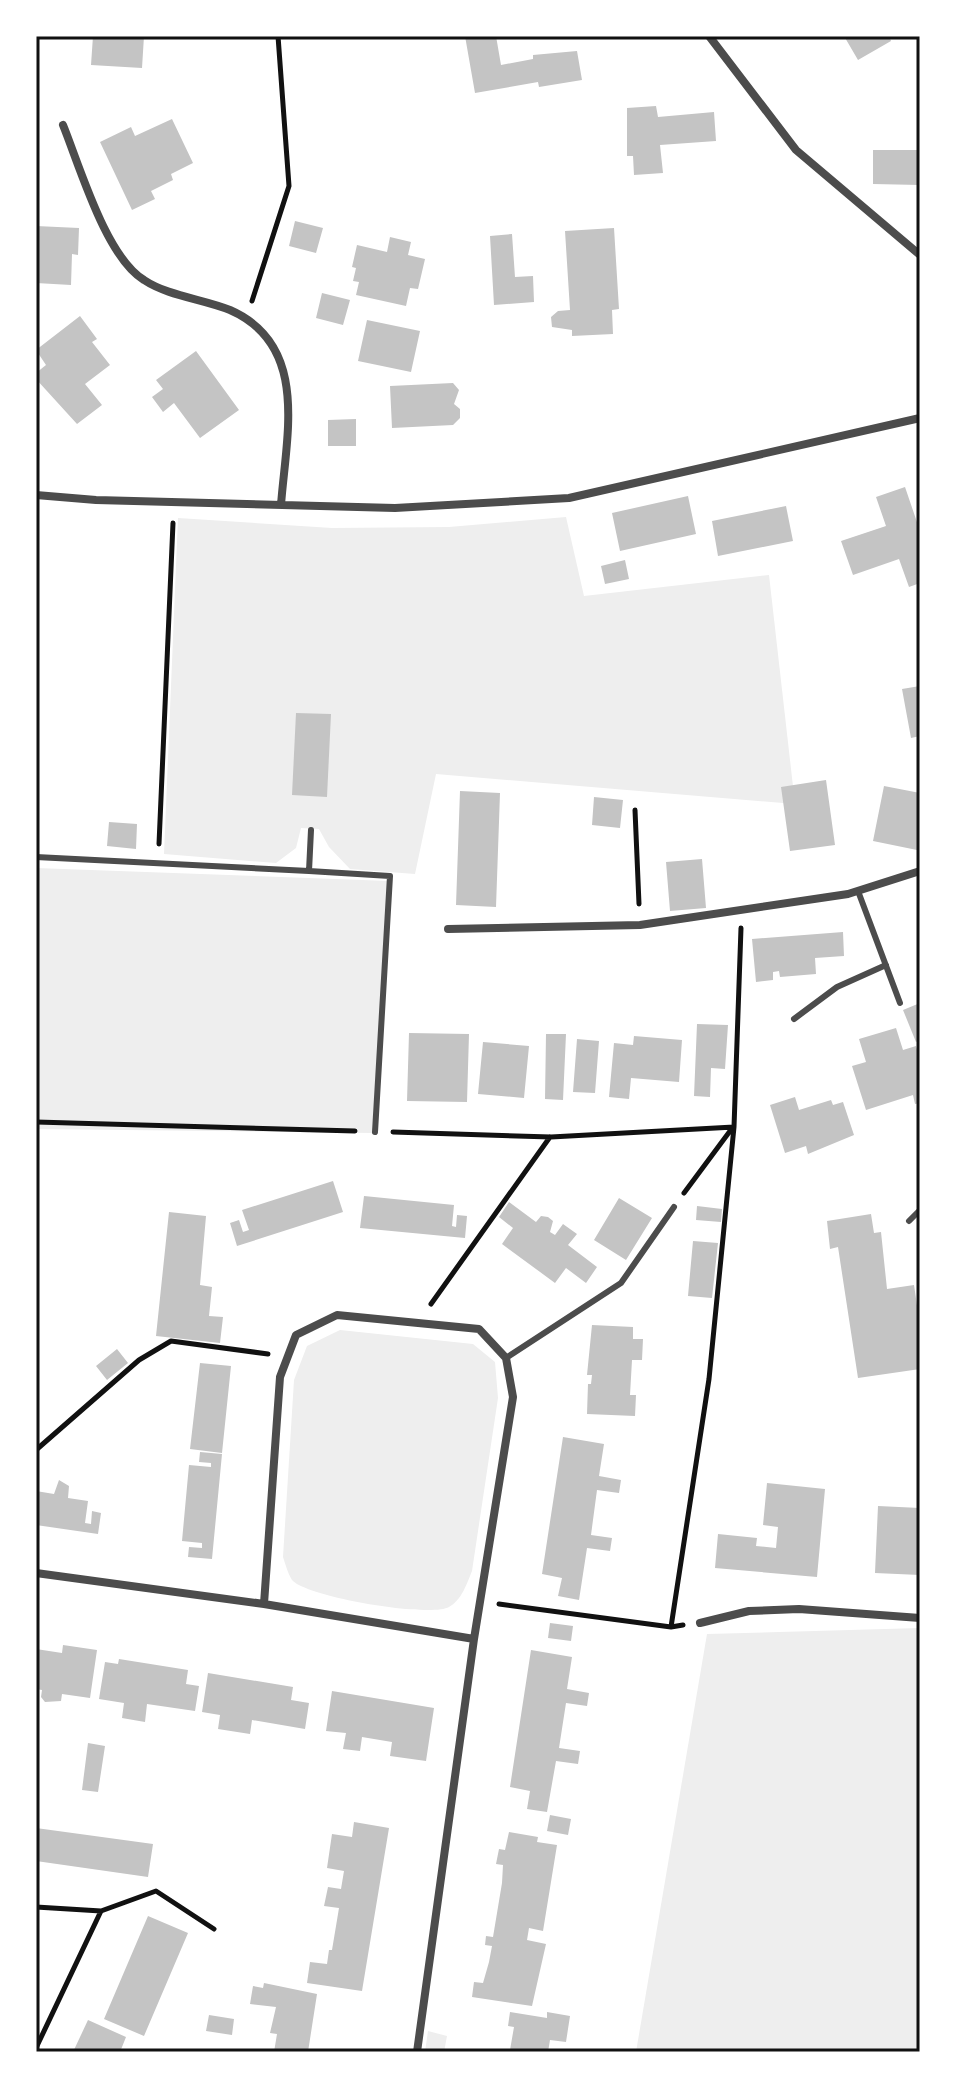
<svg xmlns="http://www.w3.org/2000/svg" width="956" height="2088" font-family="Overpass,sans-serif">
	<style>
		.green { fill: #eee }
		.building { fill: #c4c4c4 }
		.lines { fill: none; stroke-linecap: round; stroke-linejoin: round }
		.path { stroke: #111; stroke-width: 5 }
		.service { stroke: #4c4c4c; stroke-width: 6 }
		.minor { stroke: #4c4c4c; stroke-width: 8 }
		.neatline { fill: none; stroke: #111; stroke-width: 3 }
	</style>
	<rect width="100%" height="100%" fill="#fff"/>
	<path class="green" d="M566 517 584 596 769 575 795 804 436 774 415 874 350 869 329 847 319 829 301 828 296 848 276 863 164 854 178 518 332 528 449 527Z
		M36 868 389 881 372 1133 36 1129Z
		M340 1330 473 1344 495 1362 498 1398 472 1571C467 1583 462 1600 449 1607 430 1618 306 1597 292 1580 288 1574 285 1563 283 1557L294 1380 307 1346Z
		M920 1628V2052H636L707 1634Z
		M428 2031 447 2036 444 2052H425Z"/>
	<path class="building" d="M93 36H144L142 68 91 65Z
		M465 36H496L501 65 533 59V55L577 51 582 80 539 87 538 82 475 93Z
		M844 36H889L891 41 858 60Z
		M656 106 658 117 714 112 716 141 660 145 663 173 634 175 633 156H627V108Z
		M172 119 193 163 171 174 173 180 151 191 155 199 132 210 100 142 131 127 135 136Z
		M873 150H920V185L873 184Z
		M295 221 323 228 316 253 289 246Z
		M36 226 79 228 78 255 72 254 71 285 36 283Z
		M614 228 619 309 612 310 613 334 572 336V330L552 327 551 317 558 311 570 310 565 231Z
		M512 234 515 277 533 276 534 302 494 305 490 236Z
		M390 237 411 242 408 255 425 259 418 289 410 288 406 306 356 295 359 282 353 281 356 268 352 267 357 245 387 252Z
		M322 293 350 300 343 325 316 318Z
		M80 316 97 339 92 342 110 365 85 384 102 405 77 424 36 379V373L46 365 36 350Z
		M367 320 420 331 411 372 358 361Z
		M196 351 239 410 200 438 174 403 163 412 152 397 163 389 156 380Z
		M453 383 459 390 454 404 460 409V418L453 425 392 428 390 386Z
		M356 419V446H328V420Z
		M905 487 920 531V583L909 587 899 559 853 575 841 541 886 526 876 497Z
		M688 496 696 534 620 551 612 513Z
		M786 506 793 541 718 556 712 521Z
		M625 560 629 579 605 584 601 566Z
		M920 686V736L911 738 902 689Z
		M296 713 331 714 327 797 292 795Z
		M826 780 835 845 790 851 781 787Z
		M884 786 920 793 917 850 873 841Z
		M460 791 500 793 496 907 456 905Z
		M594 797 623 800 620 828 592 825Z
		M109 822 137 824 136 849 107 846Z
		M702 859 706 908 670 911 666 862Z
		M843 932 844 956 815 958 816 974 780 977 779 971 773 972V980L756 982 752 939Z
		M920 1003V1040L916 1042 903 1010Z
		M697 1024 728 1025 725 1069 711 1068 710 1097 694 1096Z
		M896 1028 903 1050 916 1046 920 1059V1103L915 1104 913 1095 866 1110 852 1066 866 1062 859 1039Z
		M409 1033 469 1034 467 1102 407 1101Z
		M546 1034H566L563 1100 545 1099Z
		M634 1036 682 1040 679 1082 631 1078 629 1099 609 1097 614 1043 633 1045Z
		M577 1039 599 1041 595 1093 573 1092Z
		M483 1042 529 1046 524 1098 478 1094Z
		M795 1097 799 1110 831 1100 833 1105 843 1102 854 1135 808 1154 806 1146 785 1153 770 1105Z
		M333 1181 343 1212 237 1246 230 1223 239 1220 243 1232 249 1230 242 1210Z
		M364 1196 454 1205 452 1226 456 1227 457 1215 467 1216 465 1238 360 1228Z
		M619 1198 652 1218 626 1260 594 1240Z
		M509 1202 536 1222 541 1216 548 1217 553 1221 550 1232 555 1235 563 1224 577 1234 568 1245 597 1267 586 1283 566 1268 555 1283 502 1244 513 1228 499 1217Z
		M697 1206 722 1209 721 1222 696 1220Z
		M169 1212 206 1216 200 1285 212 1287 209 1316 223 1317 220 1343 156 1336Z
		M871 1214 874 1233 881 1232 887 1289 914 1285 920 1326V1369L858 1378 838 1247 830 1249 827 1221Z
		M693 1241 718 1243 712 1298 688 1296Z
		M592 1325 633 1327V1339H643L642 1360H632L630 1395H636L635 1416 587 1414 588 1384H591L592 1375H587Z
		M117 1349 128 1363 107 1380 96 1366Z
		M200 1363 231 1366 222 1453 190 1449Z
		M563 1437 604 1444 599 1476 621 1480 619 1493 597 1490 591 1535 612 1538 610 1551 587 1548 579 1600 558 1596 562 1578 542 1574Z
		M200 1452 222 1454 212 1559 188 1557 189 1547 202 1548V1543L182 1541 189 1465 211 1467V1463L199 1462Z
		M59 1480 69 1486 68 1498 88 1501 85 1523 91 1524 92 1511 101 1513 98 1534 36 1525V1491L54 1494Z
		M767 1483 825 1489 817 1577 715 1568 718 1534 757 1538 756 1546 776 1548 778 1527 763 1525Z
		M878 1506 920 1508V1575L875 1573Z
		M550 1623 573 1626 571 1641 548 1638Z
		M63 1645 97 1650 90 1698 62 1694 61 1701 45 1702 41 1697 42 1690 36 1689V1649L62 1653Z
		M531 1650 572 1657 567 1689 589 1693 587 1706 566 1703 559 1748 580 1751 578 1764 556 1761 547 1812 527 1809 530 1791 510 1787Z
		M119 1659 188 1670 186 1684 199 1686 195 1711 147 1704 145 1722 122 1718 124 1703 99 1699 105 1662 118 1664Z
		M208 1673 293 1687 291 1700 309 1703 305 1729 252 1720 250 1734 218 1729 220 1715 202 1712Z
		M332 1691 434 1708 426 1761 390 1756 392 1742 362 1737 360 1751 343 1749 346 1733 326 1731Z
		M88 1743 105 1746 98 1792 82 1790Z
		M550 1815 571 1819 568 1835 547 1831Z
		M354 1822 389 1828 362 1991 307 1983 310 1962 327 1964 329 1950H332L339 1908 324 1906 328 1887 341 1889 344 1871 327 1868 332 1834 352 1837Z
		M36 1828 153 1844 148 1877 36 1861Z
		M509 1832 538 1837 537 1842 557 1845 543 1931 529 1928 527 1940 546 1944 532 2006 472 1997 474 1982 483 1983 489 1962 492 1946 485 1945 486 1936 493 1937 502 1883 503 1865 496 1864 499 1849 505 1850Z
		M148 1916 188 1933 144 2036 104 2019Z
		M264 1983 317 1994 308 2052H274L277 2034 270 2033 276 2007 250 2004 253 1986 263 1988Z
		M510 2012 547 2018V2012L570 2016 566 2042 550 2040 548 2052H514L510 2050 514 2027 508 2026Z
		M209 2015 234 2019 232 2035 206 2031Z
		M88 2020 126 2037 120 2052H73Z"/>
	<g class="lines">
		<path class="path" d="M252 301 289 186 278 36
			M635 810 639 904
			M159 844 173 523
			M36 1122 355 1131
			M393 1132 551 1137 734 1127
			M684 1193 733 1127
			M431 1304 550 1137
			M36 1450 139 1360 171 1341 268 1354
			M499 1604 671 1627 683 1625
			M671 1627 709 1379 734 1127 741 928
			M36 1907 101 1911 36 2048
			M101 1911 156 1891 214 1929"/>
		<path class="service" d="M36 857 309 871 311 830
			M309 871 390 876 375 1132
			M858 891 900 1003
			M794 1019 837 987 886 965
			M909 1221 920 1210
			M506 1358 621 1283 674 1207"/>
		<path class="minor" d="M709 36 796 150 920 255
			M63 125C80 167 106 257 144 280 168 296 203 299 230 310 310 345 286 436 281 505
			M36 495 96 500 395 508 569 498 920 418
			M448 929 640 925 848 894 920 871
			M337 1315 479 1329 506 1358 513 1397 474 1639 264 1604 280 1377 296 1335Z
			M36 1573 264 1604
			M700 1623 749 1611 799 1609 920 1618
			M417 2052 474 1639"/>
	</g>
	<rect width="956" height="2088" fill="none" stroke="#ffffff" stroke-width="76"/>
	<rect x="38" y="38" width="880" height="2012" class="neatline"/>
</svg>
